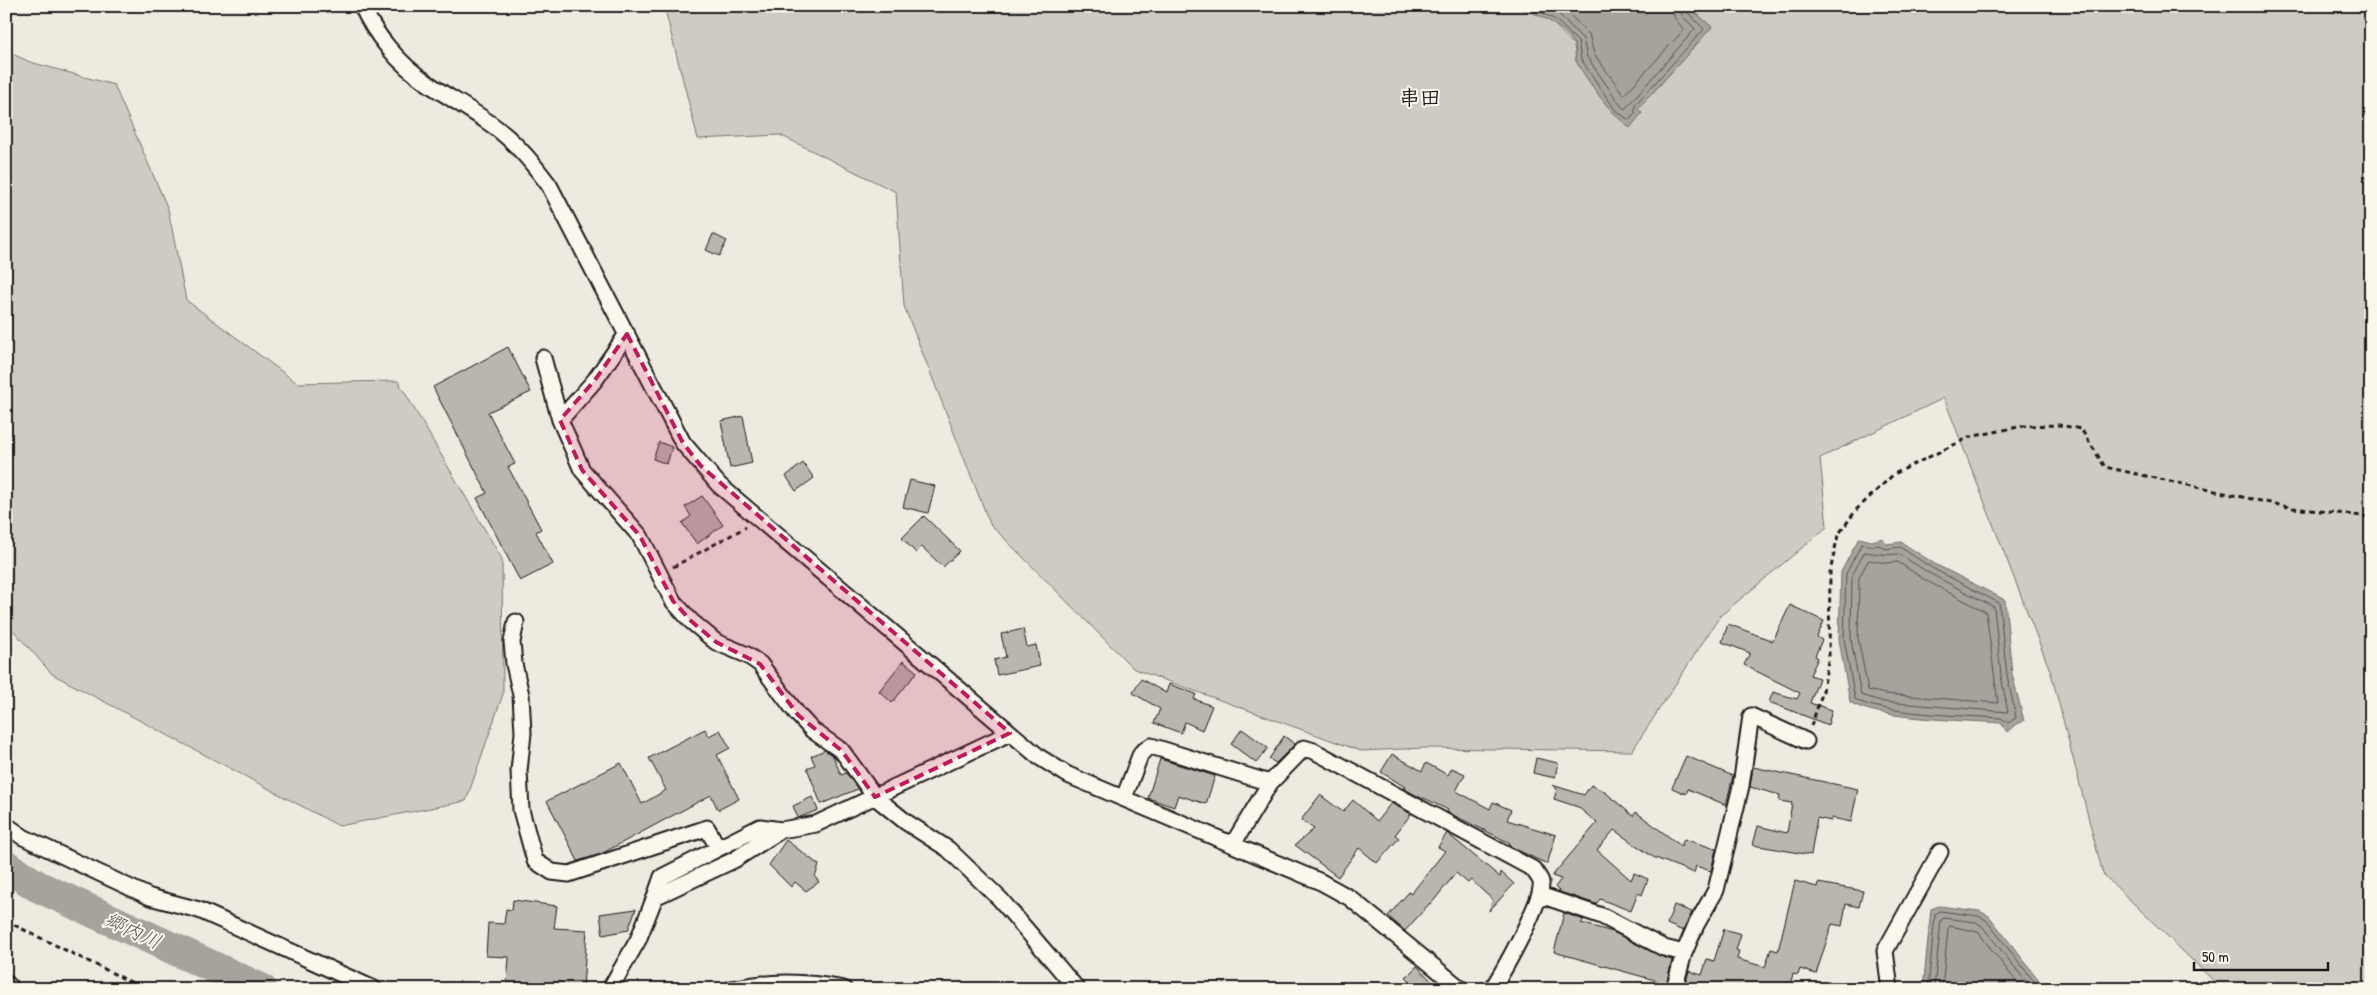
<svg xmlns="http://www.w3.org/2000/svg" width="2377" height="995" font-family="'Patrick Hand','Klee One',sans-serif">
	<style>
		.green { fill: #ceccc2; stroke: #75746f }
		.water { fill: #a6a39d; stroke: #6f6d69 }
		.lines { fill: none; stroke-linecap: round; stroke-linejoin: round }
		.shore { stroke: #535250; stroke-width: 1 }
		.river { stroke: #a6a39d; stroke-width: 32 }
		.building { fill: #b9b6af; stroke: #1c1c1c }
		.street-casing { stroke: #1c1c1c; stroke-width: 19 }
		.path { stroke: #1c1c1c; stroke-width: 3; stroke-dasharray: 5 4; stroke-linecap: butt }
		.street { stroke: #fbf7ec; stroke-width: 15 }
		.marked { fill: #c2185b; fill-opacity: 0.2; stroke: #c2185b; stroke-width: 4; stroke-dasharray: 10 6; stroke-linejoin: round }
		.labels { text-anchor: middle; dominant-baseline: central; stroke-width: 4; stroke-linejoin: round; paint-order: stroke }
		.water-label { font-size: 20px; font-style: italic; fill: #5a5956; stroke: #fbf7ec }
		.quarter-label { font-size: 21px; font-weight: bold; fill: #1c1c1c; stroke: #fbf7ec }
	</style>
	<rect width="100%" height="100%" fill="#eeeadf"/>
	<filter id="ink" filterUnits="userSpaceOnUse"><feTurbulence type="fractalNoise" baseFrequency=".02" numOctaves="2"/><feDisplacementMap in="SourceGraphic" scale="10" xChannelSelector="R" yChannelSelector="G"/><feConvolveMatrix kernelMatrix="1 2 1 2 8 2 1 2 1" color-interpolation-filters="sRGB"/></filter>
	<g filter="url(#ink)">
		<path class="green" d="M664 6H1522L1521 9 1536 13 1554 24 1574 45 1576 61 1591 81 1638 109 1712 27 1688 6H2371V989H2222L2103 874 2051 673 1944 398 1820 458 1827 527 1720 616 1632 751 1426 748 1361 751 1134 669 990 524 904 306 896 192 780 135 698 139Z
			M6 51 30 62 114 85 168 209 186 300 297 383 398 381 502 559 503 694 466 801 339 826 52 674 6 622Z"/>
		<path class="water" d="M1522 6H1688L1712 27 1638 109 1642 113 1630 128C1608 111 1592 87 1577 63 1574 57 1577 50 1574 44 1563 26 1540 14 1521 9Z
			M1859 538 1872 541 1883 538 1886 544 1901 542 1935 564 2005 600 2012 674 2024 721 2016 724 2007 732 2001 723C1965 720 1877 720 1850 702L1839 640 1841 572Z
			M1939 906 1979 911 1989 916 2046 989H1923L1931 909Z"/>
		<g class="lines">
			<path class="shore" d="M1530 6 1557 21 1578 42 1581 59 1616 111 1629 120 1635 114V105L1704 29 1687 12 1686 6
				M1546 6 1561 16 1583 39 1587 57 1621 106 1625 109 1695 29 1682 15 1679 6
				M1561 6 1589 34 1594 54 1624 95 1684 30 1674 17 1672 6
				M1862 544 1872 546 1879 545 1886 549 1900 547 1932 568 1999 603 2007 675 2016 718 2008 723 2001 718C1971 716 1876 714 1855 699L1844 639 1846 574Z
				M1865 552C1877 554 1887 555 1899 554L1929 573 1994 607 2001 676 2008 712 1884 702 1861 695 1851 639 1852 576Z
				M1869 560 1886 563 1898 562 1925 580 1986 612 1998 703 1885 694 1868 690 1858 638 1859 578Z
				M1928 989 1935 914 1940 911 1978 916 1986 920 2040 989
				M1934 989 1941 920 1944 918 1976 922 1982 926 2032 989
				M1942 989 1948 929 1950 926 1978 932 2022 989"/>
			<path class="river" d="M6 866 37 886 261 989"/>
		</g>
		<path class="building" d="M713 234 727 241 719 256 706 250Z
			M508 347 531 392 488 412 515 464 508 467 541 529 536 532 553 564 520 581 477 498 487 493 433 387Z
			M743 416 752 463 730 468 721 421Z
			M659 442 672 447 667 464 653 459Z
			M803 463 814 478 796 491 786 476Z
			M910 480 935 486 928 513 903 507Z
			M702 496 723 525 697 544 682 523 691 516 685 507Z
			M924 516 960 551 943 567 922 547 916 553 902 538Z
			M1790 605 1824 621 1817 637 1822 640 1815 656 1818 658 1810 675 1819 678 1810 703 1832 710 1828 725 1769 702 1773 692 1797 699 1800 693 1744 665 1750 653 1722 642 1728 624 1773 641Z
			M1023 629 1027 647 1036 645 1040 666 997 675 994 660 1006 657 1001 634Z
			M903 661 917 672 892 703 879 691Z
			M1141 679 1166 693 1169 684 1196 694 1194 699 1212 706 1202 730 1185 722 1181 733 1154 723 1160 709 1133 693Z
			M705 729 709 736 720 730 730 748 717 755 739 799 718 810 711 795 601 854 578 861 547 801 621 763 642 804 666 790 649 758Z
			M1242 729 1268 748 1256 763 1231 744Z
			M1284 736 1295 744 1276 763 1269 759Z
			M825 750 833 756 841 775 846 773 858 789 821 804 807 768 815 765 811 756Z
			M1392 754 1422 771 1426 763 1448 775 1452 768 1465 774 1456 791 1490 809 1493 802 1511 810 1507 820 1556 835 1547 864 1509 846 1510 843 1447 812 1448 810 1424 798 1423 799 1403 788 1405 787 1381 772Z
			M1686 756 1733 776 1726 805 1688 789 1686 794 1672 788Z
			M1536 758 1558 763 1555 778 1533 773Z
			M1160 759 1215 776 1206 804 1178 795 1174 807 1148 798Z
			M1753 767 1858 789 1851 822 1832 818 1831 821 1817 818 1811 855 1753 845 1758 826 1787 833 1792 803 1779 801 1780 795 1750 787Z
			M1552 785 1584 795 1591 785 1605 792 1633 816 1636 812 1681 846 1684 839 1716 849 1711 871 1696 866 1694 873 1653 857 1614 830 1597 850 1631 880 1634 873 1648 879 1642 895 1638 893 1631 911 1600 899 1596 904 1560 892 1555 887 1561 879 1552 876 1597 823 1578 807 1554 799 1557 789Z
			M1320 795 1343 812 1353 800 1377 821 1391 803 1411 814 1395 835 1399 838 1377 863 1359 848 1338 877 1295 845 1314 829 1301 820Z
			M812 797 818 810 798 818 793 806Z
			M1447 833 1500 877 1501 872 1514 884 1489 911 1493 900 1471 880 1468 883 1456 873 1431 904 1430 903 1405 931 1388 916 1409 892 1411 894 1445 851 1438 847Z
			M786 840 819 865 815 877 819 882 806 891 795 882 791 887 769 865Z
			M1795 881 1817 887 1818 883 1863 891 1859 907 1846 904 1842 926 1832 924 1816 974 1800 969 1798 975 1793 974 1789 989H1684L1689 971 1702 975 1707 959 1714 961 1724 929 1741 934 1736 950 1739 951 1737 959 1765 967 1771 949 1778 951Z
			M513 900 557 906 554 928 587 930 583 988 554 989 507 984 509 957 486 956 488 923 504 924 506 909 512 910Z
			M1674 905 1692 912 1683 931 1667 924Z
			M636 909 628 930 603 935 600 914Z
			M1564 913 1584 920 1581 923 1613 932 1660 956 1672 960 1665 989H1655L1658 981 1554 952Z
			M1417 966 1439 989H1403L1410 981 1406 977Z"/>
		<g class="lines">
			<g class="street-casing">
				<path id="street" d="M362 6C375 35 399 64 426 82 450 99 477 112 500 131 520 147 534 165 549 185L683 443 719 485 1039 757 1068 775 1321 882 1350 898 1461 989
					M543 358 560 420 582 470 640 536 673 601 691 621 716 642 747 655 760 664 798 715 812 730 842 751 875 797 906 822 948 849 1000 899 1077 989
					M560 420 595 380 627 334
					M516 622 512 642 514 664 521 695 523 733 519 771 521 810 535 861 552 872 569 874 707 828 718 848
					M1124 798 1141 753 1151 746 1270 783 1304 748 1314 751 1533 869C1535 872 1540 878 1541 882 1544 899 1503 972 1492 989
					M6 825 23 837 150 897 199 910 374 989
					M1233 844 1270 783
					M1540 895 1602 916 1664 948 1684 953 1696 925 1716 890 1741 786 1751 716 1806 741
					M655 897 662 877 760 827 781 830
					M6 983 12 989
					M610 989 638 940 655 897 734 860 781 830 816 824 1010 733
					M731 989C771 981 803 981 844 989
					M1674 989 1684 953
					M1890 989 1885 951 1940 852"/>
			</g>
			<path class="path" d="M673 567 746 527
				M1811 726 1823 691 1829 655 1830 572 1838 535 1857 509 1894 474 1970 437 2023 426 2059 425 2081 429 2105 467 2293 508 2371 517
				M6 921 145 989"/>
			<use href="#street" class="street"/>
		</g>
	</g>
	<path class="marked" d="M627 334 683 443 701 466 1010 733 875 797 842 751 798 715 760 664 716 642 691 621 673 601 640 536 582 470 560 420 595 380Z"/>
	<g class="labels">
		<g class="water-label">
			<text transform="translate(133 930) rotate(25)">郷内川</text>
		</g>
		<g class="quarter-label">
			<text x="1420" y="97">串田</text>
		</g>
	</g>
	<rect width="2377" height="995" fill="none" stroke="#fbf7ec" stroke-width="25"/>
	<rect x="12" y="12" width="2352" height="970" fill="none" stroke="#1c1c1c" stroke-width="2" filter="url(#ink)"/>
	<path d="M2194 962v8h134v-8" fill="none" stroke="#1c1c1c" stroke-width="2.5"/>
	<text x="2202" y="962" font-size="15" fill="#1c1c1c" stroke="#fbf7ec" stroke-width="4" paint-order="stroke">50 m</text>
</svg>
